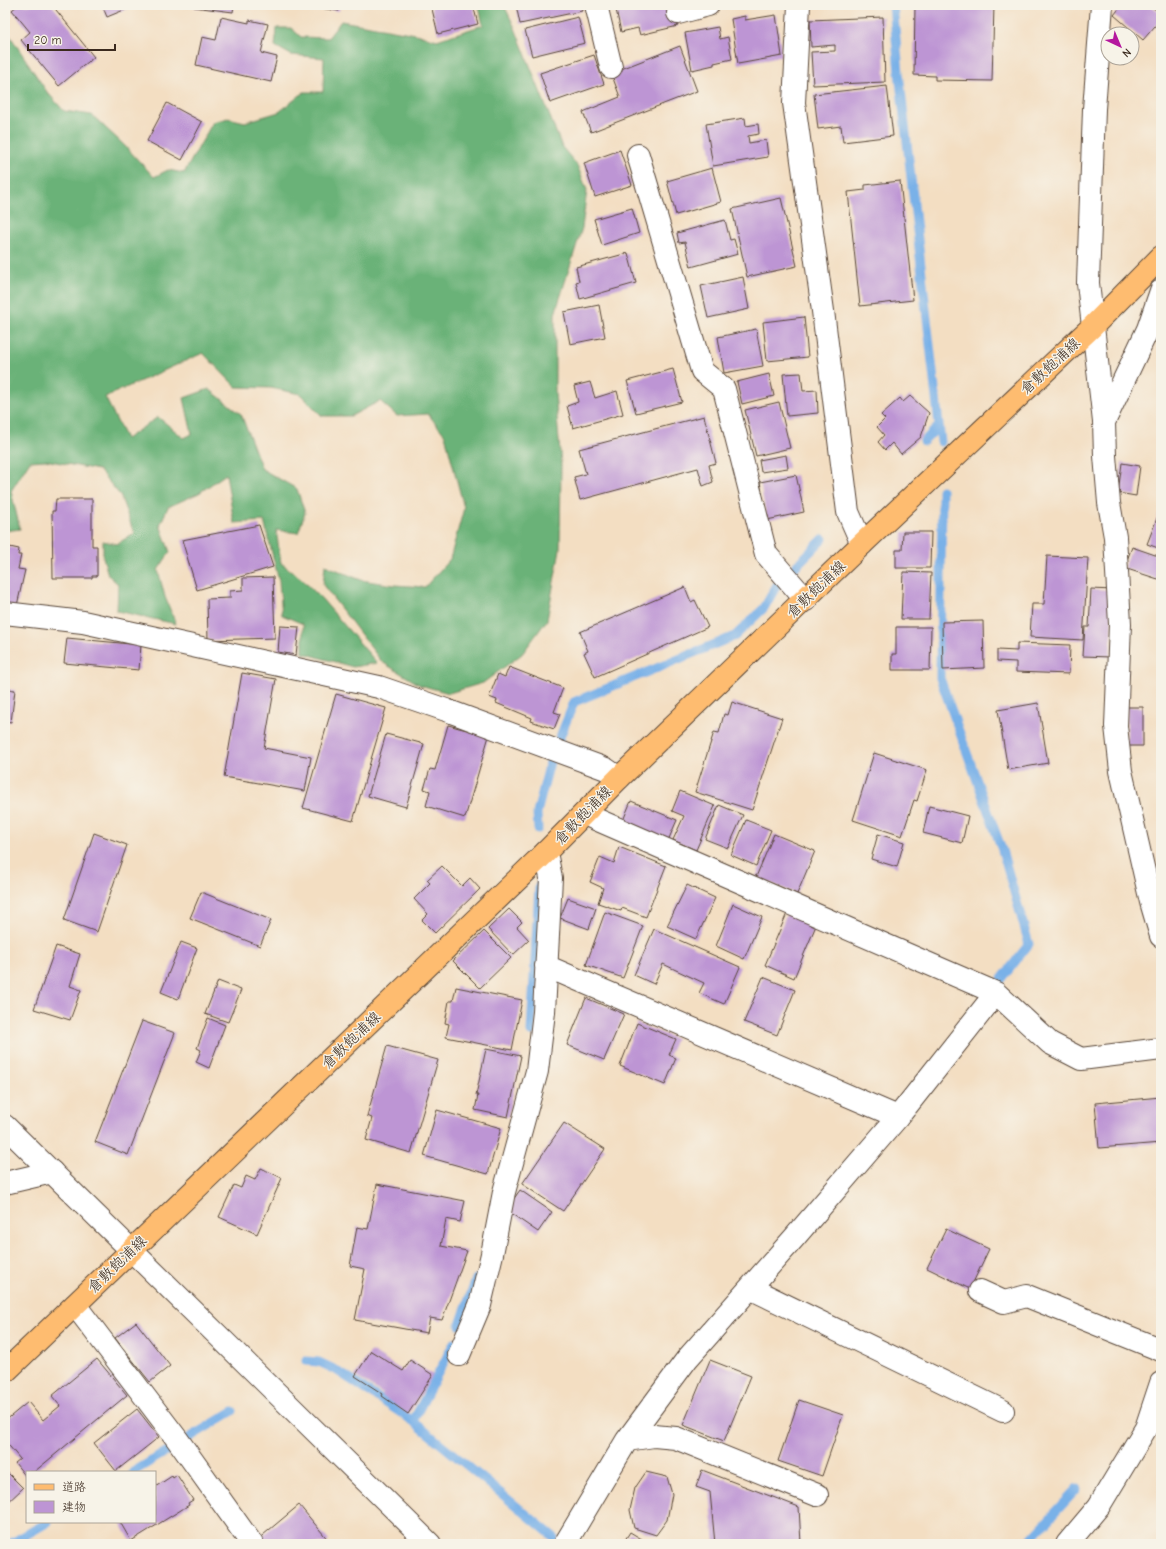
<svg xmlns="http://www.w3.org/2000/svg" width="1166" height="1549" font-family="'Comic Neue','Klee One',sans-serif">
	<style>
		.forest { fill: #6ab278; stroke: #526e4b }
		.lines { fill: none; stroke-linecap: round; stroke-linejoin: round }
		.stream { stroke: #79b1e8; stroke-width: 9 }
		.building { fill: #bd95d4 }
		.minor-casing { stroke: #574537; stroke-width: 24 }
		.tertiary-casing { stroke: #574537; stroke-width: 24 }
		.primary-casing { stroke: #574537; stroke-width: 24 }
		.minor { stroke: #fff; stroke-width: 22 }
		.tertiary { stroke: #fff; stroke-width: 22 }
		.primary { stroke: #febc70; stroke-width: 22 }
		.labels { text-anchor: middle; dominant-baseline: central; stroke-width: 3; stroke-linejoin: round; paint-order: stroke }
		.street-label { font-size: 15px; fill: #3b2a1e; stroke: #f7f3e8 }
	</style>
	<rect width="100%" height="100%" fill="#f7f3e8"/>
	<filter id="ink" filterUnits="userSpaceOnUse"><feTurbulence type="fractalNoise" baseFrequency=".025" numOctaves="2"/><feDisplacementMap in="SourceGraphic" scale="8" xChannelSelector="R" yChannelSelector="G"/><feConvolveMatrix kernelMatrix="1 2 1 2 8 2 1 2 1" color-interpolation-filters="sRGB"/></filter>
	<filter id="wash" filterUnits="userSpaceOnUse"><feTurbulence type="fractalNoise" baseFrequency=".012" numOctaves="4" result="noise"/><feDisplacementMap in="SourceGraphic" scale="16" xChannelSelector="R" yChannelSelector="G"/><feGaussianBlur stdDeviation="0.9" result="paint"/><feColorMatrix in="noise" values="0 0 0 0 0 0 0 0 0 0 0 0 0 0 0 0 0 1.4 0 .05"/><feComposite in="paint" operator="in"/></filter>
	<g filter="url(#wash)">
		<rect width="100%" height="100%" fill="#f3dec2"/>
		<path class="forest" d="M487 5H504L515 28 562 147 577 165 587 190 582 228 555 314V393L561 464 560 549 547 620 522 654 483 683 449 693 420 685 382 662 323 585 325 565 361 580 394 585 425 587 450 559 464 508 445 435 428 414 397 416 380 401 351 416H322L300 394 271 388 236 387 203 353 105 397 126 439 158 417 184 438 192 434 184 398 209 389 241 414 262 469 297 489 305 513 298 533 276 530 281 563 302 579 321 598 377 663 353 667 303 653V624L282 615 279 581 264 521 234 523 226 474 199 493 168 507 160 525 170 552 158 570 165 597 176 624 117 611 118 584 108 575 103 557V541L117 544 134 533 120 495 99 470 45 460 30 461 11 491 20 529 5 531V28L47 92 64 111 92 115 124 145 154 177 168 170 184 173 213 122 228 118 245 122 279 112 304 92H323L324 58 291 55 275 46 277 28H291L301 37 328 38 341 21 416 34 437 40 483 25 479 7Z"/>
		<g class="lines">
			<path class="stream" d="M893 5 899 72 941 442
				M924 441 939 426
				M942 490 940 678 1002 850 1029 944 1001 980
				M538 829 537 813 550 762 574 702 735 636 764 608 777 585 823 539
				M531 1032 539 886
				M460 1325 476 1279
				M454 1343 413 1421 554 1537
				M306 1361 319 1362 336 1370 413 1421
				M133 1472 233 1411
				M10 1544 48 1522
				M1026 1544 1077 1489"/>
		</g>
		<g id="blocks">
			<path class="building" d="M18 5H52L94 57 59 86 21 40 30 32 12 10Z
				M102 5H136L107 17Z
				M195 5H234L233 12 194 7Z
				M301 5H340L339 11Z
				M431 5H473L478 24 438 34Z
				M516 5H581L582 11 520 24Z
				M615 5H673L678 26 640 35 638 28 621 32Z
				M915 5H994L992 81 935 80V76L914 75Z
				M1122 5H1150L1161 14V19L1143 40 1114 15Z
				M776 15 782 56 738 64 731 19 745 16V20Z
				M221 17 249 23V20L268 24 261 53 277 57 271 82 196 65 202 37 216 40Z
				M578 17 585 43 532 56 525 30Z
				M883 17 885 82 813 85 811 52 835 51V45L811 47 810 20Z
				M718 27 720 39 728 37 732 59 714 63V65L692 70 685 33Z
				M680 46 697 91 591 132 583 112 620 97 611 73Z
				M594 55 604 84 550 103 540 73Z
				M887 86 893 136 843 142 841 126 818 129 814 94Z
				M167 103 202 122 182 160 147 141Z
				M745 118 746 126 758 124 759 134 748 136 749 143 766 140 768 157 713 166 706 124Z
				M620 150 632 185 595 197 584 163Z
				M712 168 721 202 676 215 667 181Z
				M900 181 913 300 860 306 848 192 865 190V185Z
				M781 198 797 266 747 277 732 209Z
				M632 208 639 233 602 245 594 219Z
				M725 220 730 240 734 239 738 254 691 267 685 242 679 243 677 233Z
				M628 253 636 283 580 299 576 282 579 281 576 267Z
				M743 277 749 309 708 318 701 286Z
				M599 305 605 337 570 344 564 312Z
				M804 317 808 357 767 361 763 322Z
				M756 329 763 366 724 373 718 337Z
				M673 369 682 402 636 413 627 381Z
				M801 373 803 391 817 390 818 413 787 416 783 374Z
				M769 374 774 396 742 404 737 382Z
				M590 382 595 398 617 391 623 414 573 428 567 406 578 402 574 386Z
				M910 396 929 413 921 437 901 454 892 443 885 450 878 442 884 435 877 427 885 419 881 415 900 398 903 402Z
				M779 402 790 448 756 456 745 410Z
				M704 416 716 463 709 465 713 482 703 486 698 468 580 500 574 477 586 474 579 449Z
				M786 455 788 468 761 472 759 460Z
				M1122 463 1140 466 1136 496 1118 493Z
				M796 475 804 512 767 520 760 482Z
				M56 499H92V546H97V576H92V578H53L52 511H55Z
				M1161 508V549L1147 544Z
				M259 525 273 567 197 590 182 540Z
				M903 532H931L930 568H896V550H902Z
				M5 546 19 549 18 555H21L18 569 25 570 16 610 5 607Z
				M1132 547 1161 557V571L1158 579 1124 568Z
				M1047 556 1088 558 1083 640 1030 637 1032 604H1044Z
				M903 572 931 573 929 619H901Z
				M273 577 275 638 208 640 207 599 230 598V591L243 590V578Z
				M685 587 691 602 695 600 708 627 595 677 584 653 588 651 580 632Z
				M1091 589 1113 590 1110 657 1083 656 1085 627H1089Z
				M983 621 984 668 943 670 942 622Z
				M280 626 299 627 296 655 278 652Z
				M896 627H931L930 670H892V654H896Z
				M67 638 141 645 139 670 64 663Z
				M1017 643 1070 645 1069 674 1016 672V662L997 661V650L1017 651Z
				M509 667 563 688 554 712 560 714 554 729 531 721 532 718 496 703 497 700 489 697 498 674 505 677Z
				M242 673 276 679 264 748 311 757 305 791 224 777Z
				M5 689 15 690 11 722 5 721Z
				M336 694 386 708 353 821 303 808Z
				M732 702 782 718 752 810 695 792 714 732 719 733 724 714 728 715Z
				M1038 703 1048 763 1008 770 998 710Z
				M1127 707H1143V746H1127Z
				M448 725 489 736 465 818 426 806 430 791 424 789 430 769 435 770Z
				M386 734 424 744 406 807 368 796Z
				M874 753 927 770 917 801 914 800 902 836 853 820Z
				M680 791 715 806 696 850 673 840 684 816 672 811Z
				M631 801 677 820 667 843 622 823Z
				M719 805 743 815 728 848 705 839Z
				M929 806 968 816 962 843 923 833Z
				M746 820 771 830 756 866 731 855Z
				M94 833 127 845 97 932 64 920Z
				M774 834 815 851 797 894 756 877Z
				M878 834 904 842 897 867 871 859Z
				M619 847 666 866 646 917 622 908 621 911 598 903 603 888 590 882 600 857 614 863Z
				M442 866 462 886 470 878 480 889 435 933 422 920 428 914 414 899 430 883 427 880Z
				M687 885 715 898 696 939 667 926Z
				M201 892 271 920 260 946 190 918Z
				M568 898 596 908 589 929 560 918Z
				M733 904 762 917 744 959 716 946Z
				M509 909 522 922 517 927 529 940 513 955 488 929Z
				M788 911 817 923 794 978 765 965Z
				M605 912 643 926 623 978 586 965Z
				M654 929 740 967 724 1004 699 993 704 983 663 964 654 984 634 975Z
				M484 931 511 958 480 988 453 961Z
				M181 942 197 948 178 999 161 992Z
				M56 946 80 954 70 986 81 990 70 1020 34 1009Z
				M763 977 795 990 777 1035 744 1022Z
				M218 981 241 990 228 1022 205 1014Z
				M456 987 522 1000 512 1050 446 1037 449 1024 445 1023 449 1001H453Z
				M586 998 624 1014 604 1060 567 1045Z
				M208 1018 225 1025 209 1068 196 1062 201 1050 197 1048Z
				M142 1021 175 1033 128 1155 95 1142Z
				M637 1023 676 1039 669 1055 676 1058 665 1085 620 1066Z
				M387 1046 438 1060 411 1153 366 1140 372 1118 367 1116Z
				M486 1049 521 1056 508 1117 475 1110 478 1095H476Z
				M1161 1097V1143L1099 1148 1095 1103Z
				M437 1110 501 1128 488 1174 424 1156Z
				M564 1123 605 1149 563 1211 522 1184Z
				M261 1168 282 1178 257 1234 219 1217 234 1185 241 1188 246 1176 255 1180Z
				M377 1184 465 1201 460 1222 446 1219 441 1246 467 1251 442 1320 430 1318 427 1333 355 1320 365 1269 350 1266 357 1227 368 1229Z
				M520 1190 552 1212 538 1232 506 1210Z
				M946 1229 989 1249 970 1289 927 1268Z
				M136 1322 170 1366 150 1382 115 1338Z
				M371 1351 403 1371 410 1360 433 1375 408 1414 382 1396 383 1394 355 1376Z
				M97 1359 127 1395 34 1472H27V1478L15 1463 20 1459 5 1441V1421L28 1402 43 1420 60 1406 52 1396Z
				M710 1360 751 1376 724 1441 683 1425Z
				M799 1400 843 1415 822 1476 778 1461Z
				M137 1409 159 1437 116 1471 94 1443Z
				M5 1470 23 1488 5 1505Z
				M702 1470 799 1507 801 1544H715L710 1492 696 1487Z
				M646 1472 667 1477 672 1494 667 1520 656 1535 634 1528 630 1510 635 1488Z
				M177 1475 193 1500 188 1503 189 1505 131 1541 120 1522H155V1487L172 1476 173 1478Z
				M299 1505 329 1541 325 1544H260L257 1540Z
				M630 1532 650 1544H625L623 1543Z"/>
		</g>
	</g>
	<g filter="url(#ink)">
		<use href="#blocks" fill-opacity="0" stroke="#574537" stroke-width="1"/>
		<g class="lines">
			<g class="minor-casing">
				<path id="minor" d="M596 5 611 67
					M799 5 794 103 823 311 848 512 862 544
					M1102 5 1094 109 1088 283 1104 422 1105 456 1109 503 1115 537 1120 624 1116 726 1121 771 1151 902 1161 936
					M678 13 708 5
					M638 155 702 371 724 389 766 554 806 600
					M1104 422 1148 329 1161 291
					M5 613 83 622 379 687 446 710 606 769 619 778
					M584 814 996 993 1050 1043 1081 1059 1161 1049
					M546 966 898 1117
					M5 1183 52 1172
					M750 1288 1003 1411
					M980 1291 1004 1302 1027 1296 1161 1350
					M75 1305 177 1439 252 1544
					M459 1355 480 1305 492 1254 504 1192 537 1071 544 1012 551 878 546 852
					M627 1440 654 1436 676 1438 817 1495
					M565 1544 627 1440 687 1359 794 1238 898 1117 996 993
					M1067 1544 1099 1506 1146 1428 1161 1383"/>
			</g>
			<g class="tertiary-casing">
				<path id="tertiary" d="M5 1126 430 1544"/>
			</g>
			<g class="primary-casing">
				<path id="primary" d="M5 1372 546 852 619 778 862 544 1093 326 1161 257"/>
			</g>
			<use href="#minor" class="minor"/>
			<use href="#tertiary" class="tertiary"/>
			<use href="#primary" class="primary"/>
		</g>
	</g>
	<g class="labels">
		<g class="street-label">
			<text transform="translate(1050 366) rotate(-43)">倉敷飽浦線</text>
			<text transform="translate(816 589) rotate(-44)">倉敷飽浦線</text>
			<text transform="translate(583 815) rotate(-46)">倉敷飽浦線</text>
			<text transform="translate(351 1040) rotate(-44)">倉敷飽浦線</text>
			<text transform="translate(117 1264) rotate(-44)">倉敷飽浦線</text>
		</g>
	</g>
	<rect width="1166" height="1549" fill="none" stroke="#f7f3e8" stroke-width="20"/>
	<rect x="26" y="1471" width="130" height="52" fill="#f7f3e8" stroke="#aca397"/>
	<rect x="34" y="1484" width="20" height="6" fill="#febc70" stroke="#aca397"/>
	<text x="62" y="1491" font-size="12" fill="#3b2a1e">道路</text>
	<rect x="34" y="1501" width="20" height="12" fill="#bd95d4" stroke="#aca397"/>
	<text x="62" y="1511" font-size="12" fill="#3b2a1e">建物</text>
	<g transform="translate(1120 46) rotate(136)"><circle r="19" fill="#f7f3e8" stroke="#aca397"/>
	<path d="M0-3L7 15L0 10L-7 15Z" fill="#b5179e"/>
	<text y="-6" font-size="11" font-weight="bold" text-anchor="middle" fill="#3b2a1e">N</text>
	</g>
	<path d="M28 44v6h87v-6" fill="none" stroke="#3b2a1e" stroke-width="2"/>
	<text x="34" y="44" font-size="12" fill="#3b2a1e" stroke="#f7f3e8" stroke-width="3" paint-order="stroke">20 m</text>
</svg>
